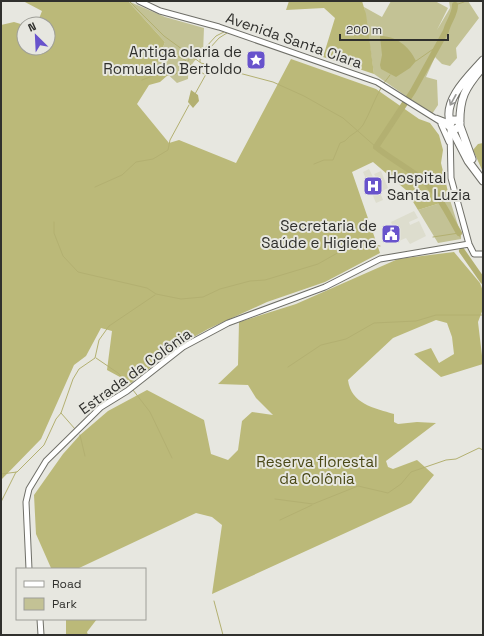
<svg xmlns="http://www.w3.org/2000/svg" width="484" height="636" font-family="'Space Grotesk',sans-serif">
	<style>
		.built { fill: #ddddce }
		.green { fill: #c3c295 }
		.forest { fill: #bbb979 }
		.water { fill: #b3b071 }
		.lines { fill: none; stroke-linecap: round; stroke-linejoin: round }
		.stream { stroke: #b3b071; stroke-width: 1 }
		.river { stroke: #b3b071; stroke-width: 6 }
		.minor-casing { stroke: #6f6f68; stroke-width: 7 }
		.major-casing { stroke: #6f6f68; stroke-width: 9 }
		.minor { stroke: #fff; stroke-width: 5 }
		.major { stroke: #fff; stroke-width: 7 }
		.oneway { stroke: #989896 }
		.labels { text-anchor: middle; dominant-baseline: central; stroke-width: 4; stroke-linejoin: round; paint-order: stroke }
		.street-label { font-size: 15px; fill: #30302d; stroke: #e7e7e0 }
		.poi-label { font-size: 15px; fill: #30302d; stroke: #e7e7e0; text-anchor: end }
		.park-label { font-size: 15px; fill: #4a4816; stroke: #e7e7e0 }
	</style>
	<rect width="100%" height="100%" fill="#e7e7e0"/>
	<path class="built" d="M369 169 376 183 378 182 374 174 381 171 388 188 382 191 379 184 377 185 383 200 376 203 363 172Z
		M414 211 418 218 409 222 410 225 419 221 426 236 410 244 406 238 399 241 391 222Z"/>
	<path class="green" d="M128 1 165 17 204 28 203 53C194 61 188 66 188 79L177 83 157 64 165 42Z
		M391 1H435L448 8 437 30 450 8 449 1H468L479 18 456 48 457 58 450 66 442 64 435 57 426 77 437 80 438 105 432 114 374 74 364 7 382 17Z
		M450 200 461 235V239L438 243 418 210Z"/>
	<path class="forest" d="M23 1H128L165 42 157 64 168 75 160 82 149 85 137 104 169 143 179 140 236 163 291 59 376 89 419 119 430 123 439 135 443 150 441 163 450 200 418 210 406 190 373 162 352 172 380 253 325 282 267 302 208 329 160 356 149 369 131 383 107 370 112 331 101 328 86 356 74 365 41 439 1 480V25L14 22 24 25V48H48V24H37L42 11Z
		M289 1H362L366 14 374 74 323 57 335 18 324 8 286 10Z
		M483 143V172L473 150 478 144Z
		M454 252 480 283 483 291V309L478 322 483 364 441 377 414 354 431 348 439 363 454 354 452 337 447 323 436 320 393 338 348 380C351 404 374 408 394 414V422L398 424 417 422 436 423 386 461 388 467 393 469 417 460 434 475 411 503 212 594 222 525 212 517 196 513 77 569 51 568 36 534 34 495 63 454 80 435 108 411 147 390 204 420 211 454 228 460 238 450 242 421 252 412 273 415 256 398 248 385 218 384 238 365 239 322 296 304 398 259Z
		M66 619H97L87 632 88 635H66Z"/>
	<path class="water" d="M380 36C396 36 409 46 416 61L410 68 396 77 381 69 380 65 382 55Z
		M191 90 198 95 199 101 193 108 188 102Z"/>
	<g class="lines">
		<path class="stream" d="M129 1 164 36 201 63 273 82 304 96 343 118 376 147
			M455 1V5L464 2
			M150 57C161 59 163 55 171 55 184 55 193 69 204 74
			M195 59 216 36 224 32
			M416 61 439 45
			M200 62V59L219 38 227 33
			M142 80 155 75H173L180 72 190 58
			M384 83 390 75
			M195 94 210 67
			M314 164 324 160H333L340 143 345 141C350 134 359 132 363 125 370 113 374 100 381 88
			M95 187 122 175 136 162 153 159 168 150 170 140 189 105
			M54 222V233L63 256 78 272 147 288 156 294 181 299 203 297 220 289 250 281 265 280 318 264 355 243 380 246
			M433 237 459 233 460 237
			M96 358 118 373 130 385
			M288 367 321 345 346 339 374 323 416 321 436 315H483
			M133 390 150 412 172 458
			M61 413 75 429
			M80 435 85 456
			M1 474 17 472 44 445 56 419 61 413 73 379 79 369 95 358 99 340 109 326 155 295
			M275 499 313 504 358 486 388 493 401 484 411 472 446 460 456 459 479 448 483 450
			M1 502 16 472
			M280 520 312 505
			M214 601 223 635"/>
		<path class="river" d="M455 5C455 15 448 22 446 31L413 91 376 147C392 160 409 168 424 181 439 194 449 216 459 233
			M462 251 483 281"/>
		<g class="minor-casing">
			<path id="minor" d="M139 1 160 11 219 27 377 82 449 127
				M436 118 449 123
				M441 124 449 142
				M450 129 451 178 469 244 474 254H483
				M29 569 26 502 29 489 46 461 101 407 127 391 183 347 228 323 325 287 380 259 469 244
				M40 619 41 635"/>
		</g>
		<g class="major-casing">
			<path id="major" d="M450 122C443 99 470 75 483 60
				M460 123 456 120H453L449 126 454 130 460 126C459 98 465 88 483 67
				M460 126 472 159
				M452 130 468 161 483 181"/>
		</g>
		<use href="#minor" class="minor"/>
		<use href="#major" class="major"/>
	</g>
	<defs><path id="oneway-shaft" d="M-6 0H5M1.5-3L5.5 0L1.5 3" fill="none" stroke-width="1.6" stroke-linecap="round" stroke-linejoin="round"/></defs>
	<use class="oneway" href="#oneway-shaft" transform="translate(453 100) rotate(119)"/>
	<defs>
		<g id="sight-square" transform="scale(1)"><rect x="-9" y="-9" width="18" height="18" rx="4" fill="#6853cc" stroke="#e7e7e0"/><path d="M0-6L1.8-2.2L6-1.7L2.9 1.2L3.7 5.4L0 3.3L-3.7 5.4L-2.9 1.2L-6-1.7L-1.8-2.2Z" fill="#fff"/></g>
		<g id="hospital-square" transform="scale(1)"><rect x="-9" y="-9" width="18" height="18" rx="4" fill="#6853cc" stroke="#e7e7e0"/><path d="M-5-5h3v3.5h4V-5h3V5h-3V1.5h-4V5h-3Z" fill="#fff"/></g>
		<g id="civic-square" transform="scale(1)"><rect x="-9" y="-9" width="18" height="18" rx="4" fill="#6853cc" stroke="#e7e7e0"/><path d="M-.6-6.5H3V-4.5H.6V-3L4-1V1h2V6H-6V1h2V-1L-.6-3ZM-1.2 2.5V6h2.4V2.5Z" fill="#fff"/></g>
	</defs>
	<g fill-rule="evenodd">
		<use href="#sight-square" x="256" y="60"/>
		<use href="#hospital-square" x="373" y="186"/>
		<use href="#civic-square" x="391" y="234"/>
	</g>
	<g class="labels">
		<g class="street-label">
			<text transform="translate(294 40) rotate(19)">Avenida Santa Clara</text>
			<text transform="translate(135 371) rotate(-36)">Estrada da Colônia</text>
		</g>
		<g class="poi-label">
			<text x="242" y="51">Antiga olaria de<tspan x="242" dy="17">Romualdo Bertoldo</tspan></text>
			<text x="387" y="177" text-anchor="start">Hospital<tspan x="387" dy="17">Santa Luzia</tspan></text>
			<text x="377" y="225">Secretaria de<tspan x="377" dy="17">Saúde e Higiene</tspan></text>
		</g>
		<g class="park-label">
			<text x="317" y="461">Reserva florestal<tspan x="317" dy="17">da Colônia</tspan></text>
		</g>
	</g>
	<rect width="484" height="636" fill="none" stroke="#30302d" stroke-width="4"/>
	<rect x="16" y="568" width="130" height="52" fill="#e7e7e0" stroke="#9e9e98"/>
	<rect x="24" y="581" width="20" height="6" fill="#ffffff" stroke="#9e9e98"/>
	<text x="52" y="588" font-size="12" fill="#30302d">Road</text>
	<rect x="24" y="598" width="20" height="12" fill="#c3c295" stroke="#9e9e98"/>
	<text x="52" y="608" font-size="12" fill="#30302d">Park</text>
	<g transform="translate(36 36) rotate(336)"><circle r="19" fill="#e7e7e0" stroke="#9e9e98"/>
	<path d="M0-3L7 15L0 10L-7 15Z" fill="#6853cc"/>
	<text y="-6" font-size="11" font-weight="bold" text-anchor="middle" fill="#30302d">N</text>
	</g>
	<path d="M340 34v6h108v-6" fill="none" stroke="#30302d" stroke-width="2"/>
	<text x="346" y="34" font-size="12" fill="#30302d" stroke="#e7e7e0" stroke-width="3" paint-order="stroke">200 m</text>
</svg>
